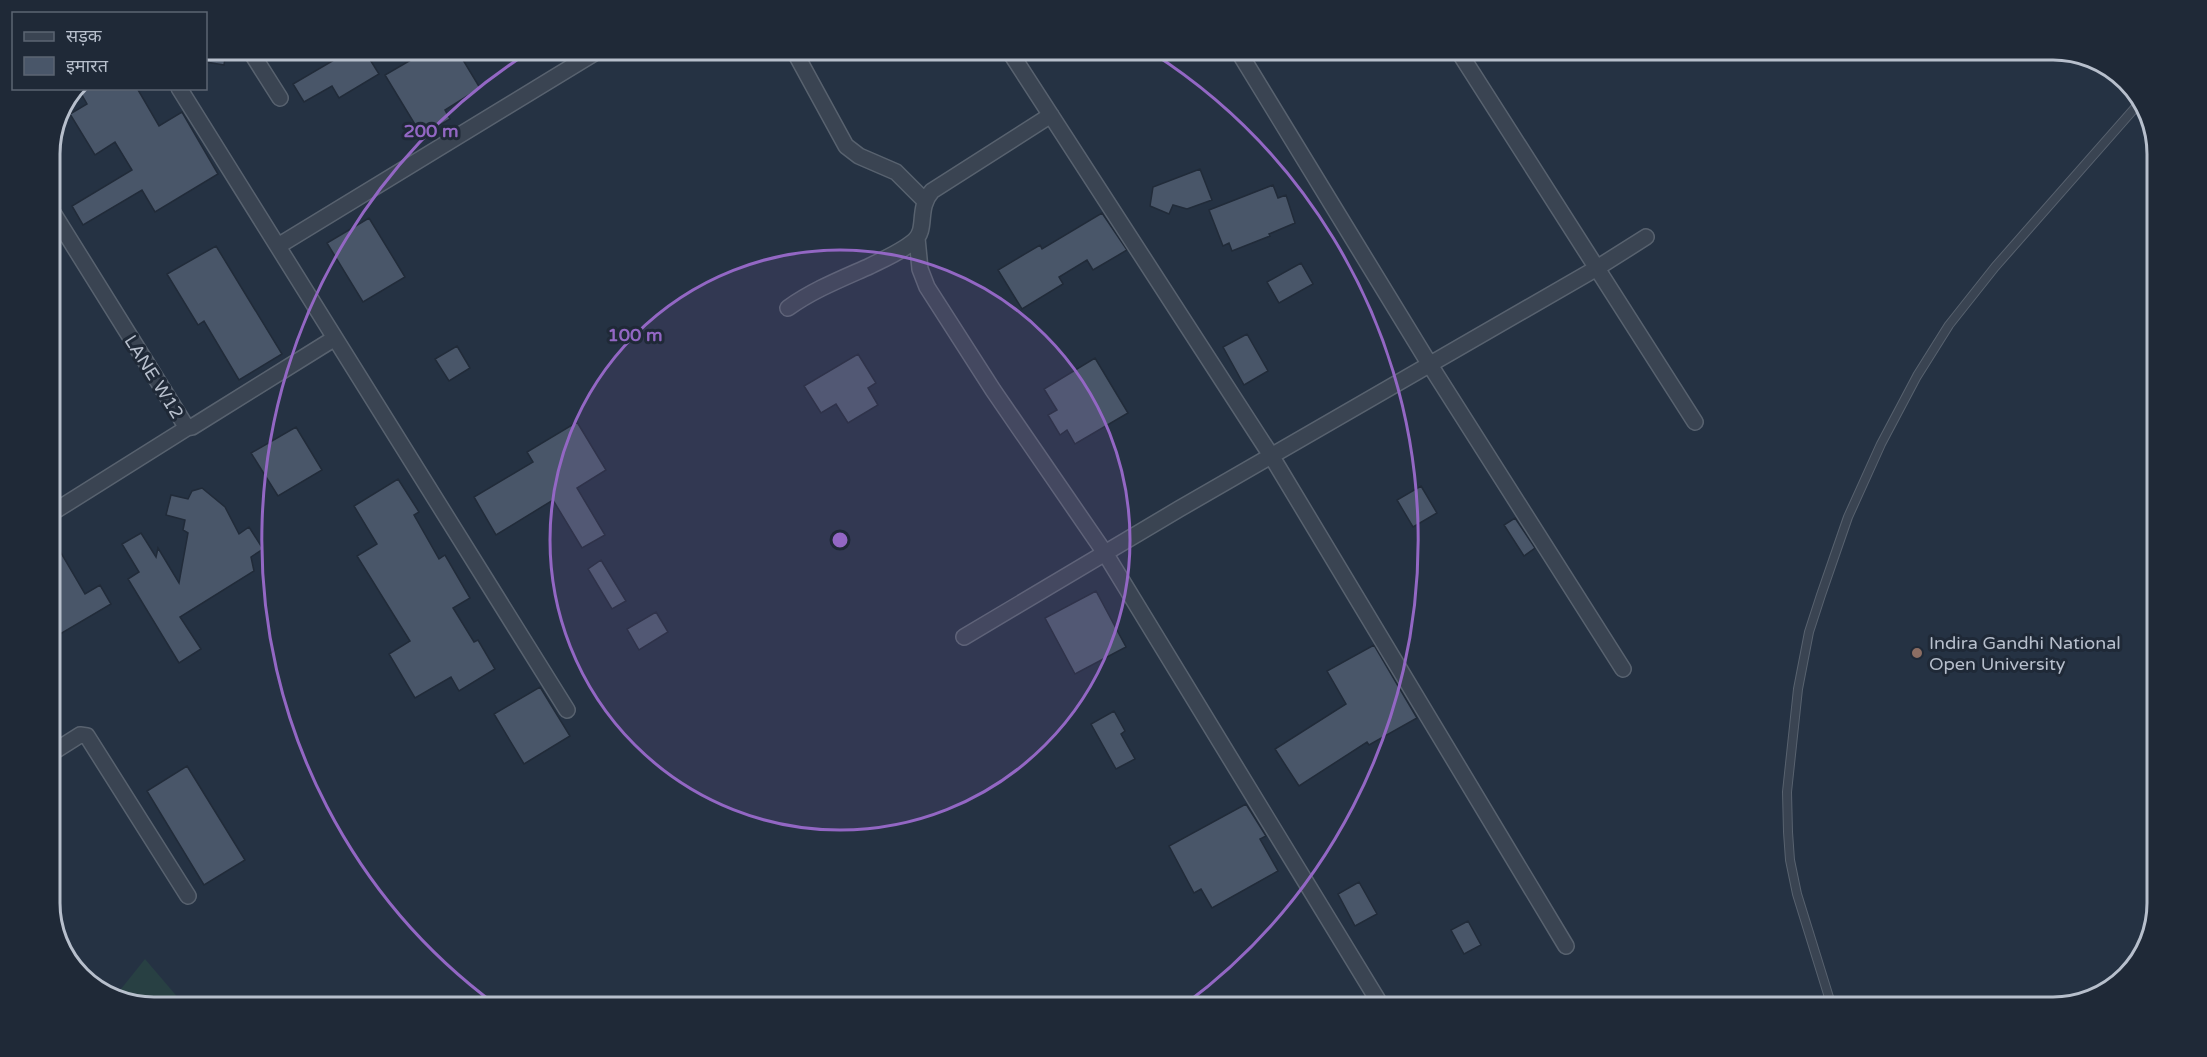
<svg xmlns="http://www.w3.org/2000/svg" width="2207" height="1057" font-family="'Varela Round','Noto Sans Devanagari',sans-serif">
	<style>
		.park { fill: #284043 }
		.building { fill: #495669; stroke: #212b39; stroke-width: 1.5 }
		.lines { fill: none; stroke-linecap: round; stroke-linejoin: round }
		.service-casing { stroke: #58626f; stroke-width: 10 }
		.minor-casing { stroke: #58626f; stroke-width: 18 }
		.service { stroke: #3a4452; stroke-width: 8 }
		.minor { stroke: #3a4452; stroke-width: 15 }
		.ring { fill: none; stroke: #9367c4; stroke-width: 3 }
		.education-dot { fill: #8d6e63; stroke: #1f2937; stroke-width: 2 }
		.labels { text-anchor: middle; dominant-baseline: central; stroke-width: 6; stroke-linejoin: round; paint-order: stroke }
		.street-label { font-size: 18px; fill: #b7bfcc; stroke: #1f2937 }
		.poi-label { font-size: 18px; fill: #b7bfcc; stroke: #1f2937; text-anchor: start }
		.rim { fill: none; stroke: #b7bfcc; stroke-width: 3 }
		.centre { fill: #9367c4; stroke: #1f2937; stroke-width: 3 }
		.ring-label { font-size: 18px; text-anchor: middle; font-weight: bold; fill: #9367c4; stroke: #1f2937; stroke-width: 6; stroke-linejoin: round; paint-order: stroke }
	</style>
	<rect width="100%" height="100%" fill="#253243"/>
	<path class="park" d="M145 959 186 1007H154L113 999Z"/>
	<path class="building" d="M206 50H226L224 65 206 62Z
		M351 50H364L379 74 339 98 332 86 304 102 293 84Z
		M428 50H480L463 60 480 88 445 110 450 119 422 136 385 75Z
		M78 88H137L159 126 182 112 218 174 155 212 142 190 83 225 72 206 132 170 115 142 95 155 70 114 87 104Z
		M1200 169 1212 200 1187 209 1173 205 1169 214 1150 206 1153 187Z
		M1273 185 1278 198 1286 195 1295 223 1269 234 1270 236 1232 251 1229 243 1223 246 1209 210Z
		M1102 213 1127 250 1093 270 1087 260 1059 277 1063 284 1022 309 998 270 1040 245 1042 249Z
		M369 218 405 277 363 302 327 243Z
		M216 246 282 354 239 380 204 321 198 325 167 274Z
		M1301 263 1313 284 1279 303 1267 282Z
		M1247 334 1268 371 1244 385 1223 347Z
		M457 346 470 368 449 381 435 359Z
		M858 354 876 383 868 388 878 405 848 423 836 404 821 413 804 386Z
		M1095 358 1128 413 1075 444 1067 430 1060 435 1048 415 1057 410 1044 389Z
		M577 422 606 470 577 488 605 535 582 548 553 500 496 535 474 497 533 462 527 452Z
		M296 427 322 470 278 496 251 453Z
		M398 479 419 512 414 515 439 559 445 555 470 598 453 608 474 642 478 640 495 669 459 691 451 677 415 698 389 654 410 641 357 556 377 544 354 506Z
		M1421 486 1437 513 1413 527 1397 500Z
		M202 488 225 507 239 534 249 527 263 549 251 557 254 571 180 617 201 649 179 663 128 579 139 572 122 544 141 533 156 557 158 548 179 583 188 533 183 530 185 520 166 515 171 495 188 499 192 491Z
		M1515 518 1535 548 1524 556 1504 525Z
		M50 534 85 594 100 585 111 604 50 640Z
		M601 560 626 601 612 609 588 569Z
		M1096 591 1126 647 1075 674 1045 618Z
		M656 612 668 632 639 650 627 629Z
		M1374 645 1417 718 1369 745 1367 742 1299 786 1275 749 1346 704 1327 671Z
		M540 687 570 736 524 764 494 714Z
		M1114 711 1125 731 1121 734 1135 759 1116 769 1091 724Z
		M187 766 245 860 204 885 147 791Z
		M1246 804 1266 836 1260 839 1278 871 1212 908 1201 889 1194 893 1169 846Z
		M1359 882 1377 914 1355 926 1338 894Z
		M1468 921 1481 945 1464 954 1451 930Z"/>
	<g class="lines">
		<g class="service-casing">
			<path id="service" d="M1832 1007 1797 894 1790 860 1788 832 1787 792 1798 689 1809 632 1821 595 1848 517 1881 444 1917 376 1949 325 1995 267 2141 101"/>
		</g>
		<g class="minor-casing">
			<path id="minor" d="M249 49 280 98
				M793 49 846 146 859 156 896 172 925 201
				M1008 49 1272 457 1566 946
				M1237 49 1430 365 1623 669
				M1457 49 1695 422
				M179 88 567 710
				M50 208 187 428 192 427 335 338
				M917 238 920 269 927 287 993 390 1105 553 1382 1007
				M278 246 601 49
				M788 308C813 290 841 279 870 266 884 259 901 252 914 241 928 229 916 209 932 191L1051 115
				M50 514 187 428
				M964 637 1179 509 1597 268 1646 237
				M50 754 80 735 87 736 188 896"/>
		</g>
		<use href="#service" class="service"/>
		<use href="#minor" class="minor"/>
	</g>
	<circle cx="840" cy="540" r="290" fill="#9367c4" fill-opacity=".12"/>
	<g class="ring">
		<circle cx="840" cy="540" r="290"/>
		<path d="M496 1005A579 579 0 0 1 529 52M1151 52A579 579 0 0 1 1184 1005"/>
	</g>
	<circle class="education-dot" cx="1917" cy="653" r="6"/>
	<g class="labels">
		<g class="street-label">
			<text transform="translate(154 377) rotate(58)">LANE W12</text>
		</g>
		<g class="poi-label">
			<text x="1929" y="643">Indira Gandhi National<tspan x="1929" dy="21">Open University</tspan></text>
		</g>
	</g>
	<path d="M0 0H2207V1057H0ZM154 60H2053A94 94 0 0 1 2147 154V903A94 94 0 0 1 2053 997H154A94 94 0 0 1 60 903V154A94 94 0 0 1 154 60Z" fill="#1f2937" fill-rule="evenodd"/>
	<path class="rim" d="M154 60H2053A94 94 0 0 1 2147 154V903A94 94 0 0 1 2053 997H154A94 94 0 0 1 60 903V154A94 94 0 0 1 154 60Z"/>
	<circle cx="840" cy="540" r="9" class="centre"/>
	<g class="ring-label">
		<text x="431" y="137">200 m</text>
		<text x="635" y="341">100 m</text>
	</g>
	<rect x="12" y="12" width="195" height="78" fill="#1f2937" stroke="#5c6573" stroke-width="1.5"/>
	<rect x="24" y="32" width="30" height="9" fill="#3a4452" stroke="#5c6573" stroke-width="1.5"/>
	<text x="66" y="42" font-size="18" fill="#b7bfcc">सड़क</text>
	<rect x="24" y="57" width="30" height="18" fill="#495669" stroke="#5c6573" stroke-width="1.5"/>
	<text x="66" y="72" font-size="18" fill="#b7bfcc">इमारत</text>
</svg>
